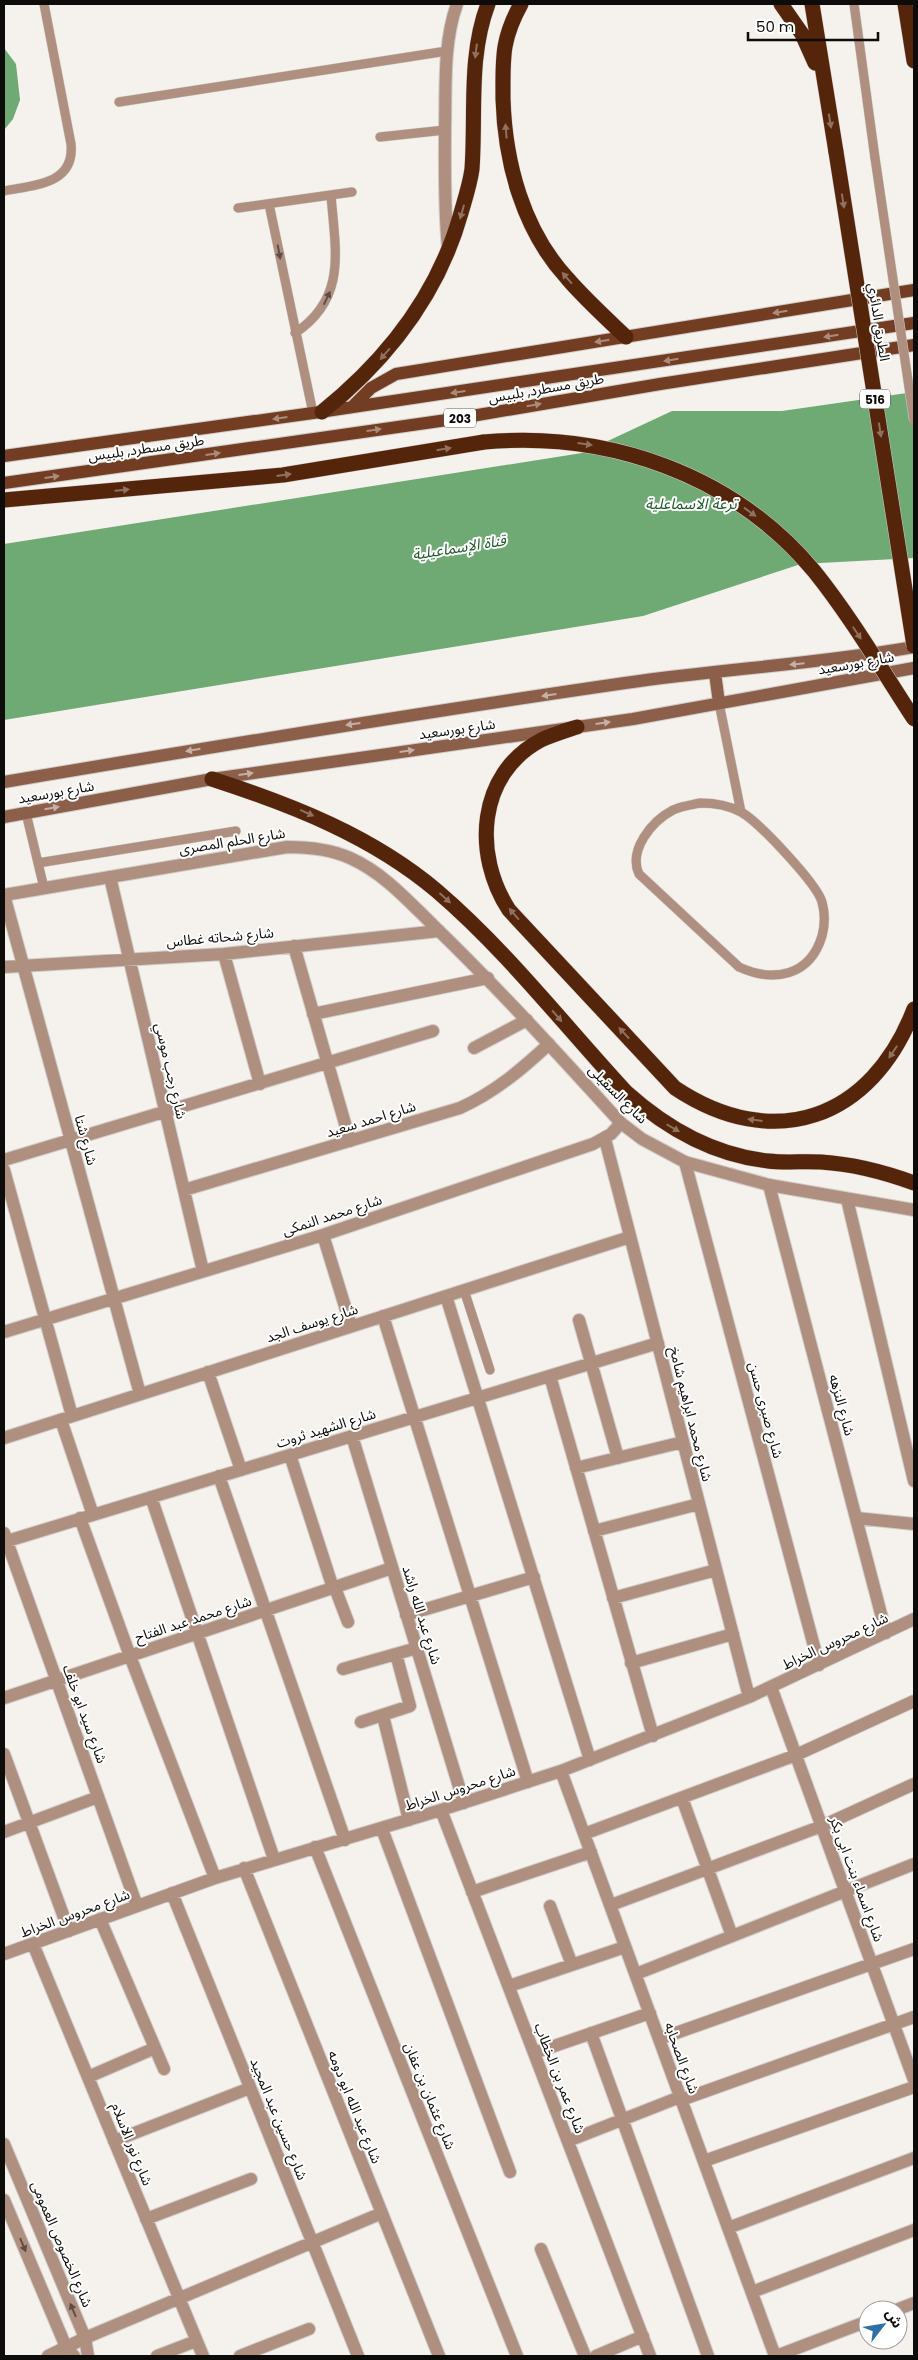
<svg xmlns="http://www.w3.org/2000/svg" width="918" height="2360" font-family="Poppins,'Noto Sans Arabic',sans-serif">
	<style>
		.water { fill: #6fa974 }
		.lines { fill: none; stroke-linecap: round; stroke-linejoin: round }
		.service-casing { stroke: #d0ccc8; stroke-width: 10 }
		.minor-casing { stroke: #d0ccc8; stroke-width: 14 }
		.tertiary-casing { stroke: #d0ccc8; stroke-width: 14 }
		.secondary-casing { stroke: #d0ccc8; stroke-width: 14 }
		.primary-casing { stroke: #d0ccc8; stroke-width: 14 }
		.motorway-casing { stroke: #d0ccc8; stroke-width: 16 }
		.service { stroke: #af8f80; stroke-width: 9 }
		.minor { stroke: #af8f80; stroke-width: 12 }
		.tertiary { stroke: #af8f80; stroke-width: 12 }
		.secondary { stroke: #8c5f4a; stroke-width: 12 }
		.primary { stroke: #723d22; stroke-width: 12 }
		.motorway { stroke: #54250b; stroke-width: 15 }
		.service-bridge-casing { stroke: #d0ccc8; stroke-width: 10; stroke-linecap: butt }
		.motorway-bridge-casing { stroke: #d0ccc8; stroke-width: 16; stroke-linecap: butt }
		.service-bridge { stroke: #af8f80; stroke-width: 9 }
		.motorway-bridge { stroke: #54250b; stroke-width: 15 }
		.oneway { fill: #907160 }
		.oneway2 { fill: #5e4e45 }
		.oneway3 { fill: #aa8b7a }
		.oneway4 { fill: #c6afa4 }
		.labels { text-anchor: middle; dominant-baseline: central; stroke-width: 4; stroke-linejoin: round; paint-order: stroke }
		.shield { fill: #fff; stroke: #565554; stroke-width: 1 }
		.shield-label { font-size: 12px; font-weight: bold; fill: #0d0c0a }
		.street-label { font-size: 14px; fill: #0d0c0a; stroke: #fff }
		.water-label { font-size: 15px; font-style: italic; fill: #1e5b28; stroke: #fff }
	</style>
	<rect width="100%" height="100%" fill="#f5f1ec"/>
	<path class="water" d="M4 48 16 64 20 100 13 119 4 130Z
		M914 392V558L801 564 643 616 4 720V544L582 453 672 411H782Z"/>
	<g class="lines">
		<g class="service-casing">
			<path id="service" d="M854 4 875 158
				M119 102 447 51
				M380 137 445 130
				M4 191C33 185 75 185 71 144L44 4
				M269 204 313 413
				M238 208 352 192
				M295 333C348 298 335 249 331 195
				M719 703 741 812
				M700 803C715 803 728 805 741 812 759 822 817 884 822 902 825 913 825 925 822 936 810 976 774 983 739 967L639 874C628 850 652 821 673 810 682 806 691 805 700 803Z
				M26 813 44 888
				M38 863 236 831
				M464 1290 490 1370"/>
		</g>
		<g class="minor-casing">
			<path id="minor" d="M448 248C444 208 445 169 445 129 446 88 443 43 457 4
				M110 877 203 1271
				M4 895 140 1394
				M294 946 350 1141
				M224 954 260 1084
				M4 967 224 954 439 931
				M313 1014 488 978
				M474 1048 527 1020
				M605 1139 749 1697
				M4 1160 433 1031
				M685 1162 819 1665
				M4 1170 72 1416
				M769 1185 886 1633
				M184 1190 460 1108C495 1092 521 1070 549 1044
				M847 1199 914 1481
				M323 1235 351 1326
				M446 1296 590 1760
				M383 1316 528 1782
				M579 1320 618 1458
				M4 1332 323 1235 593 1144 611 1134 621 1123
				M208 1372 241 1470
				M550 1376 653 1736
				M61 1420 93 1515
				M352 1436 464 1803
				M4 1438 630 1237
				M290 1455 333 1588
				M576 1468 683 1442
				M219 1476 345 1840
				M151 1497 274 1859
				M80 1518 130 1656 215 1878
				M856 1518 914 1524
				M594 1531 699 1504
				M4 1533 137 1906
				M4 1542 658 1343
				M335 1588 348 1622
				M613 1598 716 1570
				M406 1615 534 1577
				M631 1663 733 1634
				M343 1669 417 1648
				M771 1687 914 2080
				M4 1698 392 1568
				M383 1716 409 1820
				M361 1722 410 1706 396 1654
				M4 1754 69 1931
				M561 1771 775 2356
				M682 1798 732 1936
				M441 1810 650 2356
				M382 1829 510 2172
				M4 1832 98 1797
				M584 1834 796 1755 914 1701
				M315 1847 517 2356
				M244 1868 439 2356
				M472 1892 591 1852
				M172 1893 358 2356
				M611 1905 822 1826 914 1784
				M550 1906 572 1965
				M100 1919 164 2069
				M33 1944 203 2356
				M4 1954 215 1878 441 1810 561 1771 749 1697 914 1619
				M636 1974 914 1864
				M509 1986 625 1947
				M591 2033 708 2356
				M659 2039 914 1949
				M534 2053 650 2013
				M88 2077 155 2048
				M681 2100 914 2017
				M114 2141 250 2088
				M568 2141 680 2097
				M704 2161 914 2087
				M146 2219 251 2179
				M728 2228 914 2158
				M541 2249 585 2356
				M752 2292 914 2230
				M896 2310 914 2303
				M48 2356 85 2338 382 2213
				M157 2356 196 2341
				M240 2356 309 2329
				M596 2356 643 2336
				M776 2356 868 2321"/>
		</g>
		<g class="tertiary-casing">
			<path id="tertiary" d="M4 895 287 847C309 847 330 849 350 858 384 873 409 902 435 927 500 990 560 1056 621 1123L642 1139 685 1162 769 1185 914 1210
				M4 2144 85 2338 88 2356
				M4 2200 66 2347 74 2356"/>
		</g>
		<g class="secondary-casing">
			<path id="secondary" d="M715 673 719 703
				M4 782C211 747 417 713 625 683 721 669 818 664 914 647
				M4 817 212 779 633 719 914 668"/>
		</g>
		<g class="primary-casing">
			<path id="primary" d="M352 407 371 388 396 374 914 290
				M4 456 313 413 914 323
				M4 483 454 419 660 384 914 345"/>
		</g>
		<g class="motorway-casing">
			<path id="motorway" d="M521 4C501 40 503 59 503 99 505 163 523 230 567 278 585 299 606 318 626 337
				M781 4 802 34 815 63
				M812 4 836 152
				M905 4 914 61
				M322 412C388 359 438 295 461 213 465 199 470 184 472 169 476 113 468 57 488 4
				M4 500 283 475 484 442
				M577 727C565 731 552 735 541 740 477 774 473 855 509 910L675 1088C774 1154 872 1119 914 1009
				M212 779C292 805 372 836 437 891 507 951 564 1025 626 1092 666 1128 713 1155 768 1161 785 1163 803 1161 821 1162 853 1164 884 1172 914 1183"/>
		</g>
		<use href="#service" class="service"/>
		<use href="#minor" class="minor"/>
		<use href="#tertiary" class="tertiary"/>
		<use href="#secondary" class="secondary"/>
		<use href="#primary" class="primary"/>
		<use href="#motorway" class="motorway"/>
		<g class="service-bridge-casing">
			<path id="service-bridge" d="M875 158 914 421"/>
		</g>
		<g class="motorway-bridge-casing">
			<path id="motorway-bridge" d="M836 152 914 646
				M484 442C608 431 733 474 814 571 851 617 882 670 914 719"/>
		</g>
		<use href="#service-bridge" class="service-bridge"/>
		<use href="#motorway-bridge" class="motorway-bridge"/>
	</g>
	<defs><path id="oneway-solid" d="M-6-.8H1V-3.2L6.5 0L1 3.2V.8H-6Z" transform="scale(1.25)"/></defs>
	<g class="oneway">
		<use href="#oneway-solid" transform="translate(476 51) rotate(97)"/>
		<use href="#oneway-solid" transform="translate(830 121) rotate(81)"/>
		<use href="#oneway-solid" transform="translate(506 131) rotate(-95)"/>
		<use href="#oneway-solid" transform="translate(843 201) rotate(81)"/>
		<use href="#oneway-solid" transform="translate(462 212) rotate(106)"/>
		<use href="#oneway-solid" transform="translate(567 278) rotate(-131)"/>
		<use href="#oneway-solid" transform="translate(385 354) rotate(131)"/>
		<use href="#oneway-solid" transform="translate(880 430) rotate(81)"/>
		<use href="#oneway-solid" transform="translate(585 444) rotate(8)"/>
		<use href="#oneway-solid" transform="translate(444 449) rotate(-9)"/>
		<use href="#oneway-solid" transform="translate(284 475) rotate(-8)"/>
		<use href="#oneway-solid" transform="translate(122 490) rotate(-5)"/>
		<use href="#oneway-solid" transform="translate(750 512) rotate(36)"/>
		<use href="#oneway-solid" transform="translate(857 633) rotate(56)"/>
		<use href="#oneway-solid" transform="translate(307 813) rotate(24)"/>
		<use href="#oneway-solid" transform="translate(445 898) rotate(42)"/>
		<use href="#oneway-solid" transform="translate(514 914) rotate(-131)"/>
		<use href="#oneway-solid" transform="translate(557 1016) rotate(49)"/>
		<use href="#oneway-solid" transform="translate(624 1033) rotate(-133)"/>
		<use href="#oneway-solid" transform="translate(893 1052) rotate(124)"/>
		<use href="#oneway-solid" transform="translate(755 1120) rotate(-173)"/>
		<use href="#oneway-solid" transform="translate(673 1128) rotate(30)"/>
	</g>
	<g class="oneway2">
		<use href="#oneway-solid" transform="translate(279 252) rotate(79)"/>
		<use href="#oneway-solid" transform="translate(327 298) rotate(-64)"/>
		<use href="#oneway-solid" transform="translate(23 2245) rotate(67)"/>
		<use href="#oneway-solid" transform="translate(73 2310) rotate(-113)"/>
	</g>
	<g class="oneway3">
		<use href="#oneway-solid" transform="translate(780 312) rotate(171)"/>
		<use href="#oneway-solid" transform="translate(831 336) rotate(171)"/>
		<use href="#oneway-solid" transform="translate(602 341) rotate(171)"/>
		<use href="#oneway-solid" transform="translate(671 360) rotate(171)"/>
		<use href="#oneway-solid" transform="translate(458 392) rotate(172)"/>
		<use href="#oneway-solid" transform="translate(534 405) rotate(-10)"/>
		<use href="#oneway-solid" transform="translate(280 418) rotate(172)"/>
		<use href="#oneway-solid" transform="translate(374 430) rotate(-8)"/>
		<use href="#oneway-solid" transform="translate(213 454) rotate(-8)"/>
		<use href="#oneway-solid" transform="translate(52 477) rotate(-8)"/>
	</g>
	<g class="oneway4">
		<use href="#oneway-solid" transform="translate(797 664) rotate(174)"/>
		<use href="#oneway-solid" transform="translate(549 695) rotate(172)"/>
		<use href="#oneway-solid" transform="translate(603 723) rotate(-8)"/>
		<use href="#oneway-solid" transform="translate(353 724) rotate(172)"/>
		<use href="#oneway-solid" transform="translate(193 750) rotate(170)"/>
		<use href="#oneway-solid" transform="translate(407 751) rotate(-8)"/>
		<use href="#oneway-solid" transform="translate(246 774) rotate(-8)"/>
		<use href="#oneway-solid" transform="translate(52 808) rotate(-10)"/>
	</g>
	<g class="labels">
		<g class="shield">
			<rect x="860" y="389.5" width="30" height="19" rx="4"/>
			<rect x="444" y="408.5" width="32" height="19" rx="4"/>
		</g>
		<g class="shield-label">
			<text x="875" y="399">516</text>
			<text x="460" y="418">203</text>
		</g>
		<g class="street-label">
			<text transform="translate(879 322) rotate(81)">الطريق الدائري</text>
			<text transform="translate(546 388) rotate(-10)">طريق مسطرد, بلبيس</text>
			<text transform="translate(146 448) rotate(-8)">طريق مسطرد, بلبيس</text>
			<text transform="translate(856 663) rotate(-10)">شارع بورسعيد</text>
			<text transform="translate(457 729) rotate(-8)">شارع بورسعيد</text>
			<text transform="translate(56 792) rotate(-10)">شارع بورسعيد</text>
			<text transform="translate(232 841) rotate(-9)">شارع الحلم المصرى</text>
			<text transform="translate(220 937) rotate(-5)">شارع شحاته غطاس</text>
			<text transform="translate(171 1071) rotate(77)">شارع رجب موسي</text>
			<text transform="translate(618 1094) rotate(45)">شارع السقيلى</text>
			<text transform="translate(371 1119) rotate(-17)">شارع احمد سعيد</text>
			<text transform="translate(86 1140) rotate(75)">شارع شتا</text>
			<text transform="translate(332 1215) rotate(-18)">شارع محمد النمكى</text>
			<text transform="translate(312 1323) rotate(-18)">شارع يوسف الجد</text>
			<text transform="translate(842 1405) rotate(75)">شارع النزهه</text>
			<text transform="translate(766 1410) rotate(75)">شارع صبرى حسن</text>
			<text transform="translate(691 1414) rotate(76)">شارع محمد ابراهيم شامخ</text>
			<text transform="translate(326 1428) rotate(-17)">شارع الشهيد ثروت</text>
			<text transform="translate(422 1615) rotate(73)">شارع عبد الله راشد</text>
			<text transform="translate(193 1619) rotate(-18)">شارع محمد عبد الفتاح</text>
			<text transform="translate(835 1641) rotate(-25)">شارع محروس الخراط</text>
			<text transform="translate(85 1714) rotate(70)">شارع سيد ابو خلف</text>
			<text transform="translate(460 1788) rotate(-18)">شارع محروس الخراط</text>
			<text transform="translate(857 1879) rotate(70)">شارع اسماء بنت ابى بكر</text>
			<text transform="translate(75 1913) rotate(-20)">شارع محروس الخراط</text>
			<text transform="translate(682 2058) rotate(70)">شارع الصحابه</text>
			<text transform="translate(560 2078) rotate(69)">شارع عمر بن الخطاب</text>
			<text transform="translate(430 2096) rotate(68)">شارع عثمان بن عفان</text>
			<text transform="translate(355 2107) rotate(68)">شارع عبد الله ابو دومه</text>
			<text transform="translate(279 2119) rotate(68)">شارع حسين عبد المجيد</text>
			<text transform="translate(132 2144) rotate(68)">شارع نور الاسلام</text>
			<text transform="translate(62 2244) rotate(67)">شارع الخصوص العمومى</text>
		</g>
		<g class="water-label">
			<text x="691" y="503">ترعة الاسماعلية</text>
			<text transform="translate(459 547) rotate(-9)">قناة الإسماعيلية</text>
		</g>
	</g>
	<rect width="918" height="2360" fill="none" stroke="#0d0c0a" stroke-width="10"/>
	<g transform="translate(883 2325) rotate(59)"><circle r="24" fill="#ffffff" stroke="#9e9e9d"/>
	<path d="M0-4L9 19L0 12L-9 19Z" fill="#2f70a6"/>
	<text y="-8" font-size="14" font-weight="bold" text-anchor="middle" fill="#0d0c0a">ش</text>
	</g>
	<path d="M748 32v8h130v-8" fill="none" stroke="#0d0c0a" stroke-width="2.5"/>
	<text x="756" y="32" font-size="15" fill="#0d0c0a" stroke="#ffffff" stroke-width="4" paint-order="stroke">50 m</text>
</svg>
